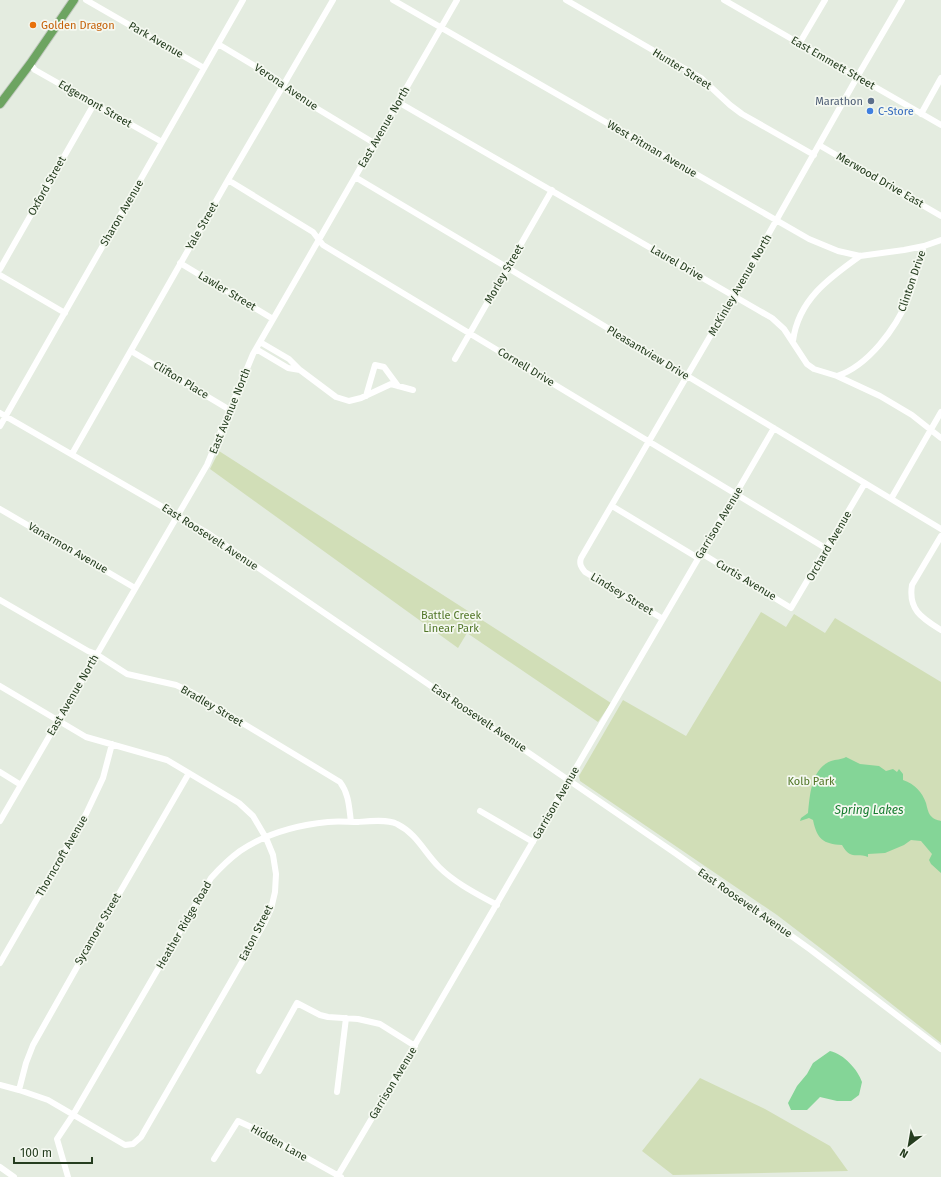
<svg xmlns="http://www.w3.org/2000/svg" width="941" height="1177" font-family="'Fira Sans',sans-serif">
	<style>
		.green { fill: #d1deb7 }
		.water { fill: #84d597 }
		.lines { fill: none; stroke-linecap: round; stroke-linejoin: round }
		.major-casing { stroke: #c2c9c0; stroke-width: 10 }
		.minor { stroke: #fff; stroke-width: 6 }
		.major { stroke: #6da461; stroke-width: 8 }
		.food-dot { fill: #e8710a; stroke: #f4f8f0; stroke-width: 1.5 }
		.service-dot { fill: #5c6f8a; stroke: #f4f8f0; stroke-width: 1.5 }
		.shop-dot { fill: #3f7fe0; stroke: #f4f8f0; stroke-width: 1.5 }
		.labels { text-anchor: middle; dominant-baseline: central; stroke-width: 3.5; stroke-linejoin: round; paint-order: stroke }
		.food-label { font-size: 11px; fill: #c56008; stroke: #f4f8f0; text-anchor: start }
		.street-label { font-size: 11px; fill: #253d1f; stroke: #f4f8f0 }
		.service-label { font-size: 11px; fill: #4e5e75; stroke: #f4f8f0; text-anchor: end }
		.shop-label { font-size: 11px; fill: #366cbe; stroke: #f4f8f0; text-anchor: start }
		.park-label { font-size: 11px; fill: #517627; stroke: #f4f8f0 }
		.water-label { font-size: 12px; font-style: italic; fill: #167c2f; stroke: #f4f8f0 }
	</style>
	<rect width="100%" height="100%" fill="#e4ece0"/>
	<path class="green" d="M219 451 611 703 598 722 467 633 458 648 210 469Z
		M761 612 786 627 794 614 825 633 835 618 941 682V1043L832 957 777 915 580 781 579 776 623 700 686 736Z
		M700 1078 765 1109 830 1146 848 1171 673 1175 642 1151Z"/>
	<path class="water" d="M846 757 860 764 879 766 886 771 893 769 897 772 899 769 903 774V780C915 784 922 792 926 803 927 807 928 812 930 815 933 819 937 820 941 821V873L931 864 929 860 932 854 921 841 911 840 904 845 885 853 868 854V857C856 852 851 861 842 845 823 844 817 839 813 820L809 818 800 821 801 818 808 813C810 795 811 769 831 761 836 759 841 760 846 757Z
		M830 1051C844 1054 858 1070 862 1082L859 1095 851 1101H837L820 1097 807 1110H791L788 1103 797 1086 807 1074 813 1063Z"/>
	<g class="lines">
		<g class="major-casing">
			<path id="major" d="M0 104 30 64 74 0"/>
		</g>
		<path class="minor" d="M86 0 204 68
			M393 0 809 239 838 251 860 256 904 250 924 246
			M566 0 701 78 730 105 742 114 814 155
			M724 0 941 125
			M218 44 278 80 288 91 374 143
			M799 44 825 0
			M30 64 35 70 162 142
			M398 102 758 310 772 318 784 329 807 364 814 369 837 376 880 396 912 415 941 438
			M921 114 941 78
			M819 145 941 216
			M355 177 508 268 941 529
			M228 180 313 232 323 245 827 549
			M180 263 273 319
			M0 269 94 104
			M0 275 65 313
			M793 341C798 300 829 278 860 256
			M256 349 288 368 300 370 289 359 260 342
			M131 351 230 410
			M455 359 552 190
			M300 370 336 397 349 401 361 398 391 384 413 390
			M837 376C868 366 896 328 908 299 915 282 918 263 924 246L941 240
			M366 396 375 365 384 367 398 386
			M0 413 206 532 675 853 811 950 941 1049
			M0 426 243 0
			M72 454 228 180 333 0
			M891 499 941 412
			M612 506 698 558
			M0 509 135 588
			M941 536 912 585C908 610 922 618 941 630
			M701 553 791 608 865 483
			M0 600 88 651 96 654 127 674 176 685 193 693 340 782C349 794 349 807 351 822
			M663 619 585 572C581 567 579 564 581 558L737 290 860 72 902 0
			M0 686 86 737 167 760 239 803 253 816 266 838 273 855 276 874 275 892 271 909 264 924 141 1137 133 1144 125 1145 48 1100 19 1090 0 1085
			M0 772 21 785
			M480 811 533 842
			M0 821 207 465 253 354 457 0
			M0 963 86 814 103 778 112 744
			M259 1071 297 1003 320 1015 328 1017 358 1019 380 1024 415 1046
			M19 1090 26 1063 33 1045 94 937 189 773
			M337 1092 346 1018
			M214 1159 238 1121 251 1127 341 1177
			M0 1167 14 1177
			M68 1177 57 1139 73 1115 211 878C220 868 229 859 240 851 265 834 298 825 328 822 338 821 348 822 358 822 369 821 388 819 397 824 417 834 424 852 439 867 455 883 477 894 497 905
			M337 1177C404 1065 469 951 535 838 614 702 695 565 774 428"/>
		<use href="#major" class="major"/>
	</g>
	<circle class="food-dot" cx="33" cy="25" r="4"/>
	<circle class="service-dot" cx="871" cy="101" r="4"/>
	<circle class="shop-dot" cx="870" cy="111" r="4"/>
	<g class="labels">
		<g class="food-label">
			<text x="41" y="25">Golden Dragon</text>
		</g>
		<g class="street-label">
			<text transform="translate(156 40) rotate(30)">Park Avenue</text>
			<text transform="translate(833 63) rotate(30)">East Emmett Street</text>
			<text transform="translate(682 69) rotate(32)">Hunter Street</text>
			<text transform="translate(286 87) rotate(34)">Verona Avenue</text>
			<text transform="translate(95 104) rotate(30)">Edgemont Street</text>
			<text transform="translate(384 127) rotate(-60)">East Avenue North</text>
			<text transform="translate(652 149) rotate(30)">West Pitman Avenue</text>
			<text transform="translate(880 180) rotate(30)">Merwood Drive East</text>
			<text transform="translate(47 186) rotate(-61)">Oxford Street</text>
			<text transform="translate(122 213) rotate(-60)">Sharon Avenue</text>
			<text transform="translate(202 226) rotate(-60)">Yale Street</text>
			<text transform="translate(677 263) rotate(30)">Laurel Drive</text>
			<text transform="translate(504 274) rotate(-60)">Morley Street</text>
			<text transform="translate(912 281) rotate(-71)">Clinton Drive</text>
			<text transform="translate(740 285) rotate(-60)">McKinley Avenue North</text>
			<text transform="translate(227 291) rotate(31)">Lawler Street</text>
			<text transform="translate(648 353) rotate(31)">Pleasantview Drive</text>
			<text transform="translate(526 367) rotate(31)">Cornell Drive</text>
			<text transform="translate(181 380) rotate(31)">Clifton Place</text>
			<text transform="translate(230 411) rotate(-68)">East Avenue North</text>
			<text transform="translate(719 523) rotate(-59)">Garrison Avenue</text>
			<text transform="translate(210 537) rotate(33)">East Roosevelt Avenue</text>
			<text transform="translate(829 546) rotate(-60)">Orchard Avenue</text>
			<text transform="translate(68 548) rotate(30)">Vanarmon Avenue</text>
			<text transform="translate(746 580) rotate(31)">Curtis Avenue</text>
			<text transform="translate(622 594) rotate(31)">Lindsey Street</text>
			<text transform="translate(73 695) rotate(-60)">East Avenue North</text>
			<text transform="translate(212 706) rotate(30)">Bradley Street</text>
			<text transform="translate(479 718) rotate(34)">East Roosevelt Avenue</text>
			<text transform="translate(556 803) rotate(-60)">Garrison Avenue</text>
			<text transform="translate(62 856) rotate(-60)">Thorncroft Avenue</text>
			<text transform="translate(745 903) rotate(35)">East Roosevelt Avenue</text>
			<text transform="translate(184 925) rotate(-60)">Heather Ridge Road</text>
			<text transform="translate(98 929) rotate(-60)">Sycamore Street</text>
			<text transform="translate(256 933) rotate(-63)">Eaton Street</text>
			<text transform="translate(393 1083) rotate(-59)">Garrison Avenue</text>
			<text transform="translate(279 1143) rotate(29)">Hidden Lane</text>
		</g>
		<g class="service-label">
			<text x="863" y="101">Marathon</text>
		</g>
		<g class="shop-label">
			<text x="878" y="111">C-Store</text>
		</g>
		<g class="park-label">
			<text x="451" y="615">Battle Creek<tspan x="451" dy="13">Linear Park</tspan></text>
			<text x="811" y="781">Kolb Park</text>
		</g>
		<g class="water-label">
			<text x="869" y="810">Spring Lakes</text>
		</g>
	</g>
	<g transform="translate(909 1145) rotate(211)" stroke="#f4f8f0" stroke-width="3" paint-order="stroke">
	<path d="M0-3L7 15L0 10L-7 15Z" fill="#253d1f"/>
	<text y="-6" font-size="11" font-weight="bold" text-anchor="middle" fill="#253d1f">N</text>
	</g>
	<path d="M14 1157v6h78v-6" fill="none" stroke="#253d1f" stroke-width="2"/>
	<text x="20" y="1157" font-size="12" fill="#253d1f" stroke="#f4f8f0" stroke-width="3" paint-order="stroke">100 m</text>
</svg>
